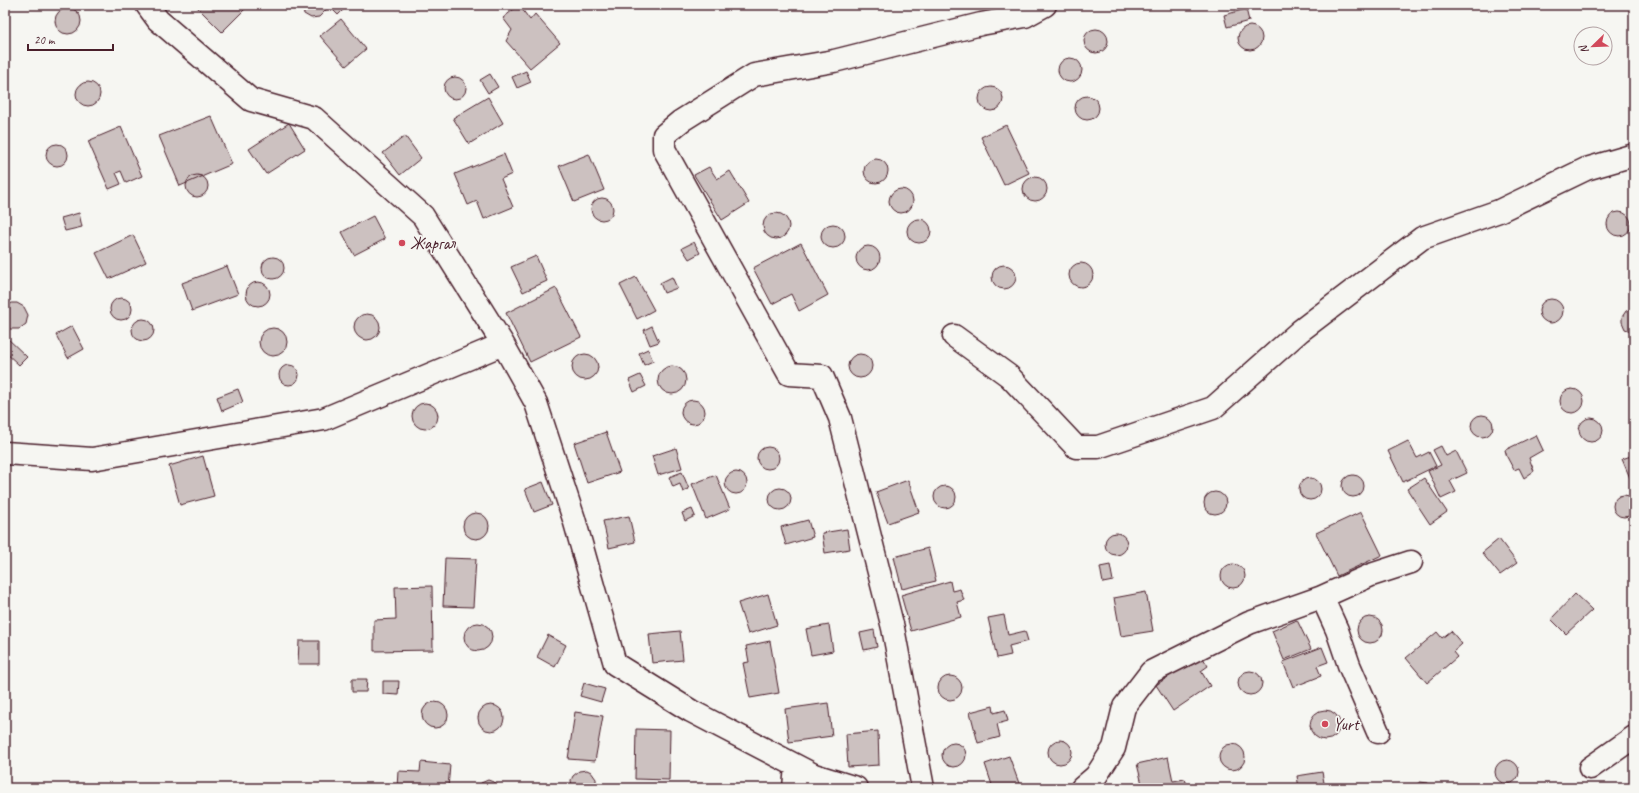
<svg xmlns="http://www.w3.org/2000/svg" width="1639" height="793" font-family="Caveat,sans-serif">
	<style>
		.building { fill: #ccc1c0; stroke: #4a1f2b }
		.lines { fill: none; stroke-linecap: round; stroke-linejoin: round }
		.street-casing { stroke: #4a1f2b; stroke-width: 25 }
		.street { stroke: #f6f6f2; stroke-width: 22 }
		.poi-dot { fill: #d1495b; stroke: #f6f6f2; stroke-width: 1.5 }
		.labels { text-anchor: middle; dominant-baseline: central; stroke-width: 3.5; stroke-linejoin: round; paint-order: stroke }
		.poi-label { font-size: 17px; fill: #4a1f2b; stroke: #f6f6f2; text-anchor: start }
	</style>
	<rect width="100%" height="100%" fill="#f6f6f2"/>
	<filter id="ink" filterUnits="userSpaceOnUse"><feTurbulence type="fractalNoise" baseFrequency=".025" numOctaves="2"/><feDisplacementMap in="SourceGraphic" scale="8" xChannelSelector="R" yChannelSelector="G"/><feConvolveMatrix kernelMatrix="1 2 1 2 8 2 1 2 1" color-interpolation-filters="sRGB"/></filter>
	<g filter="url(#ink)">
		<path class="building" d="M195 5H249L222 32Z
			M301 5H326V7L325 11 319 17 311 18 304 14Z
			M328 5H342L345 8 338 15Z
			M519 5 530 20 535 14 560 43 530 68 506 41 512 30 503 18Z
			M55 21a13 13 0 1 1 26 0a13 13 0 1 1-26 0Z
			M1246 9 1249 21 1227 27 1224 15Z
			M5 19 8 28 5 35Z
			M341 19 366 49 346 66 320 36Z
			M1238 38a12 12 0 1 1 24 0a12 12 0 1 1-24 0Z
			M1084 41a12 12 0 1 1 24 0a12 12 0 1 1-24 0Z
			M1058 70a12 12 0 1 1 24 0a12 12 0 1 1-24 0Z
			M526 71 531 82 517 88 512 77Z
			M490 74 498 87 488 93 480 80Z
			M444 88a11 11 0 1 1 22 0a11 11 0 1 1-22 0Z
			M76 94a12 12 0 1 1 24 0a12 12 0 1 1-24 0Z
			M979 99a12 12 0 1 1 24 0a12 12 0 1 1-24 0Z
			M1075 108a12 12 0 1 1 24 0a12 12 0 1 1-24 0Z
			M488 97 503 123 469 144 453 118Z
			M211 116 232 164 180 186 159 136Z
			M289 123 305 149 266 174 249 149Z
			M1006 125 1029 173 1004 185 981 137Z
			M121 127 142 176 126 183 121 171 116 173 121 184 109 189 88 141Z
			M405 136 421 158 400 175 383 153Z
			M46 155a11 11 0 1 1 22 0a11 11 0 1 1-22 0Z
			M504 154 512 174 501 179 513 207 484 219 477 201 468 205 455 174Z
			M589 154 604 190 574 202 559 166Z
			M864 171a12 12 0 1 1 24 0a12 12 0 1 1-24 0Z
			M709 167 717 179 730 171 749 203 722 220 694 175Z
			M186 186a11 11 0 1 1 22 0a11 11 0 1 1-22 0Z
			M1023 189a12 12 0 1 1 24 0a12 12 0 1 1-24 0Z
			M889 201a12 12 0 1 1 24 0a12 12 0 1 1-24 0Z
			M591 209a11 11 0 1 1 22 0a11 11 0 1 1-22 0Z
			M1607 224a12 12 0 1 1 24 0a12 12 0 1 1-24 0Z
			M79 213 82 227 65 231 61 218Z
			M763 226a13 13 0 1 1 26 0a13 13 0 1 1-26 0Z
			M373 216 385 239 354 255 342 232Z
			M907 231a12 12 0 1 1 24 0a12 12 0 1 1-24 0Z
			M821 236a12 12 0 1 1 24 0a12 12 0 1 1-24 0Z
			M133 235 146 262 109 279 96 253Z
			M694 242 700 253 689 259 682 248Z
			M801 243 828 295 799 311 791 294 772 304 753 268Z
			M856 258a12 12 0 1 1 24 0a12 12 0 1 1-24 0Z
			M536 256 547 281 523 292 511 267Z
			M262 268a11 11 0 1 1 22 0a11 11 0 1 1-22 0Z
			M1069 275a12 12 0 1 1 24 0a12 12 0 1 1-24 0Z
			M992 277a12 12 0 1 1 24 0a12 12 0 1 1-24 0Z
			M227 266 238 294 192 311 182 283Z
			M636 277 654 310 637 319 620 285Z
			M672 277 677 288 664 293 660 283Z
			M246 294a12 12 0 1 1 24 0a12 12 0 1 1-24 0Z
			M556 288 581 337 530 362 506 313Z
			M110 309a11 11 0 1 1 22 0a11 11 0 1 1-22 0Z
			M1539 311a12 12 0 1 1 24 0a12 12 0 1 1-24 0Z
			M12 303H17L24 307 28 315 26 324 19 329H9L5 325V307Z
			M1634 308V332L1625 329 1622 322V317L1626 311Z
			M354 327a13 13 0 1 1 26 0a13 13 0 1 1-26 0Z
			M132 330a11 11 0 1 1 22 0a11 11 0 1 1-22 0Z
			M72 326 84 349 68 358 56 335Z
			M652 326 659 342 650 345 644 330Z
			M259 342a14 14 0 1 1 28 0a14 14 0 1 1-28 0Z
			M5 336 27 357 19 365 5 352Z
			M648 349 653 361 644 365 639 353Z
			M848 366a12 12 0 1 1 24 0a12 12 0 1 1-24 0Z
			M572 367a13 13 0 1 1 26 0a13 13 0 1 1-26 0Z
			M279 375a10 10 0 1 1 20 0a10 10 0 1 1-20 0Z
			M658 380a14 14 0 1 1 28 0a14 14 0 1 1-28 0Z
			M640 375 646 386 634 392 629 380Z
			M238 389 243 402 222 411 217 397Z
			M1560 401a12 12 0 1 1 24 0a12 12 0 1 1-24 0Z
			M681 412a12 12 0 1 1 24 0a12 12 0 1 1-24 0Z
			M412 416a13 13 0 1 1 26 0a13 13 0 1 1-26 0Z
			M1471 426a11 11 0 1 1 22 0a11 11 0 1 1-22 0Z
			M1579 430a12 12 0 1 1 24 0a12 12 0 1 1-24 0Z
			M606 432 620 472 587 483 574 443Z
			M1536 435 1543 450 1529 458 1534 471 1524 478 1519 468 1514 470 1507 457 1505 450Z
			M1408 441 1417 458 1429 452 1436 466 1403 482 1388 451Z
			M1441 446 1446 456 1456 451 1467 473 1450 481 1456 492 1441 499 1428 471 1441 465 1433 450Z
			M757 458a11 11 0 1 1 22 0a11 11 0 1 1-22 0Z
			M676 448 682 468 658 475 652 456Z
			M1634 455V476L1630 478 1622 459Z
			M203 456 214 496 180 505 169 466Z
			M682 472 689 489 683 492 680 484 673 487 669 477Z
			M725 483a11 11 0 1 1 22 0a11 11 0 1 1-22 0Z
			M1342 486a11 11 0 1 1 22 0a11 11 0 1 1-22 0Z
			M716 475 730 509 706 519 692 484Z
			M1299 489a11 11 0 1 1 22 0a11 11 0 1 1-22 0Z
			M1424 478 1447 512 1430 524 1407 489Z
			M908 480 919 512 888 523 876 492Z
			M543 482 552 505 534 512 525 489Z
			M934 497a11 11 0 1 1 22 0a11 11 0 1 1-22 0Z
			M769 499a11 11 0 1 1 22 0a11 11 0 1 1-22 0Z
			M1204 503a11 11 0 1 1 22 0a11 11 0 1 1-22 0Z
			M1613 506a11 11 0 1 1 22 0a11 11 0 1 1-22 0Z
			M692 509 695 516 685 521 682 513Z
			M1361 512 1382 555 1337 576 1316 533Z
			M463 526a13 13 0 1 1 26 0a13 13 0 1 1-26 0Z
			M629 516 635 542 609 548 603 521Z
			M808 520 813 537 786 545 781 527Z
			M847 529 850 549 825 553 822 533Z
			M1105 544a11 11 0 1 1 22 0a11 11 0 1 1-22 0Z
			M1499 539 1517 563 1500 575 1482 553Z
			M928 548 936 581 902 589 894 557Z
			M445 558 476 559 473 607 443 606Z
			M1221 576a12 12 0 1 1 24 0a12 12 0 1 1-24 0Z
			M1110 565 1113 581 1103 583 1100 567Z
			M950 581 952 591 960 589 964 600 957 602 961 617 911 631 901 595Z
			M432 586 433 650 374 651V620L396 619 395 587Z
			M1146 592 1153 631 1121 636 1114 598Z
			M768 594 777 625 748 634 738 603Z
			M1575 594 1592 610 1566 634 1551 619Z
			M1004 615 1008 635 1025 631 1028 641 1009 646 1011 655 997 658 988 618Z
			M1357 630a13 13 0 1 1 26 0a13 13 0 1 1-26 0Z
			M1297 620 1311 649 1284 660 1272 631Z
			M464 637a14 14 0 1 1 28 0a14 14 0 1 1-28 0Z
			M829 625 833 651 811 655 806 629Z
			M874 630 877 647 864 650 860 633Z
			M680 631 683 660 652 663 649 634Z
			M1451 631 1462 644 1453 652 1457 657 1427 683 1406 658 1437 632 1442 638Z
			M548 635 566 645 555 667 537 657Z
			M299 641H319V664H298Z
			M770 641 779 693 750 698 743 663 749 662 746 646Z
			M1322 647 1328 662 1317 666 1321 676 1293 687 1283 662Z
			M1201 655 1208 666 1201 671 1210 686 1173 711 1156 685Z
			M1238 683a12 12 0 1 1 24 0a12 12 0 1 1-24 0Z
			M938 688a12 12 0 1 1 24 0a12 12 0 1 1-24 0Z
			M352 679H367L366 692H352Z
			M383 681H399L398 695 383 694Z
			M584 683 605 689 601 702 580 696Z
			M422 715a13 13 0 1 1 26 0a13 13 0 1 1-26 0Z
			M828 703 832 736 789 742 785 709Z
			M478 718a13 13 0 1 1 26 0a13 13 0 1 1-26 0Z
			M993 706 994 713 1005 710 1008 721 997 724 1000 737 978 743 970 712Z
			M1310 725a15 15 0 1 1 30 0a15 15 0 1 1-30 0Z
			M575 712 603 716 595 761 568 759Z
			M636 729 670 730 669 780 635 779Z
			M878 731 879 765 848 767 846 734Z
			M1048 752a12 12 0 1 1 24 0a12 12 0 1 1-24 0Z
			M942 755a12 12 0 1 1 24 0a12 12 0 1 1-24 0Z
			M1219 757a13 13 0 1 1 26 0a13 13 0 1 1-26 0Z
			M1009 756 1020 786 1014 788H993L985 764Z
			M1168 757 1173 781 1185 779 1188 788H1143L1137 764Z
			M1495 772a12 12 0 1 1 24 0a12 12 0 1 1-24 0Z
			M421 762 450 765 448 788H397L398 771 420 772Z
			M587 770 591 772 596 779V788H572L571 780 573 776 579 771Z
			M1322 772 1325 788H1299L1297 776Z
			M488 780 496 783 500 788H477L481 783Z
			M1420 782 1428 783 1433 788H1412Z"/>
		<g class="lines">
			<g class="street-casing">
				<path id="street" d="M147 5 158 20 251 100 314 118 423 216 503 344 536 403 574 519 615 664 691 711 814 775 856 788
					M954 336 1009 376 1076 447H1098L1213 408 1300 331 1422 238 1499 211 1586 169 1634 155
					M5 453 92 459 324 419 503 344
					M1322 597 1337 630 1349 665 1378 732
					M1590 768 1634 737
					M794 788 796 766
					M923 788 893 628 840 418 822 376 789 374 664 149V135L681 121 754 75 834 61 981 24 1025 16 1045 5
					M1082 788 1096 776 1114 748 1124 707 1151 672 1249 623 1322 597 1371 575 1411 562"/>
			</g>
			<use href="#street" class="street"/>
		</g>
	</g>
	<g class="poi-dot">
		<circle cx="402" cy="243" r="4"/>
		<circle cx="1325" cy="724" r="4"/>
	</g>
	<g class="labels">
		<g class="poi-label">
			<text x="410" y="243">Жаргал</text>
			<text x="1333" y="724">Yurt</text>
		</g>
	</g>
	<rect width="1639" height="793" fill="none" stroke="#f6f6f2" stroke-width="20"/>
	<rect x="10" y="10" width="1619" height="773" fill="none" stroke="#4a1f2b" stroke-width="1.5" filter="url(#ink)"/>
	<g transform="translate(1593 46) rotate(247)"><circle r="19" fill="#f6f6f2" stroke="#b1a0a2"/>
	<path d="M0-3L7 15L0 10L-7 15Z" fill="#d1495b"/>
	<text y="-6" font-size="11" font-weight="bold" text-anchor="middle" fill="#4a1f2b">N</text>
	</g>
	<path d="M28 44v6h85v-6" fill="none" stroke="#4a1f2b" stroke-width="2"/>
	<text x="34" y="44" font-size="12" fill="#4a1f2b" stroke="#f6f6f2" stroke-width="3" paint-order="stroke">20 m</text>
</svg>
